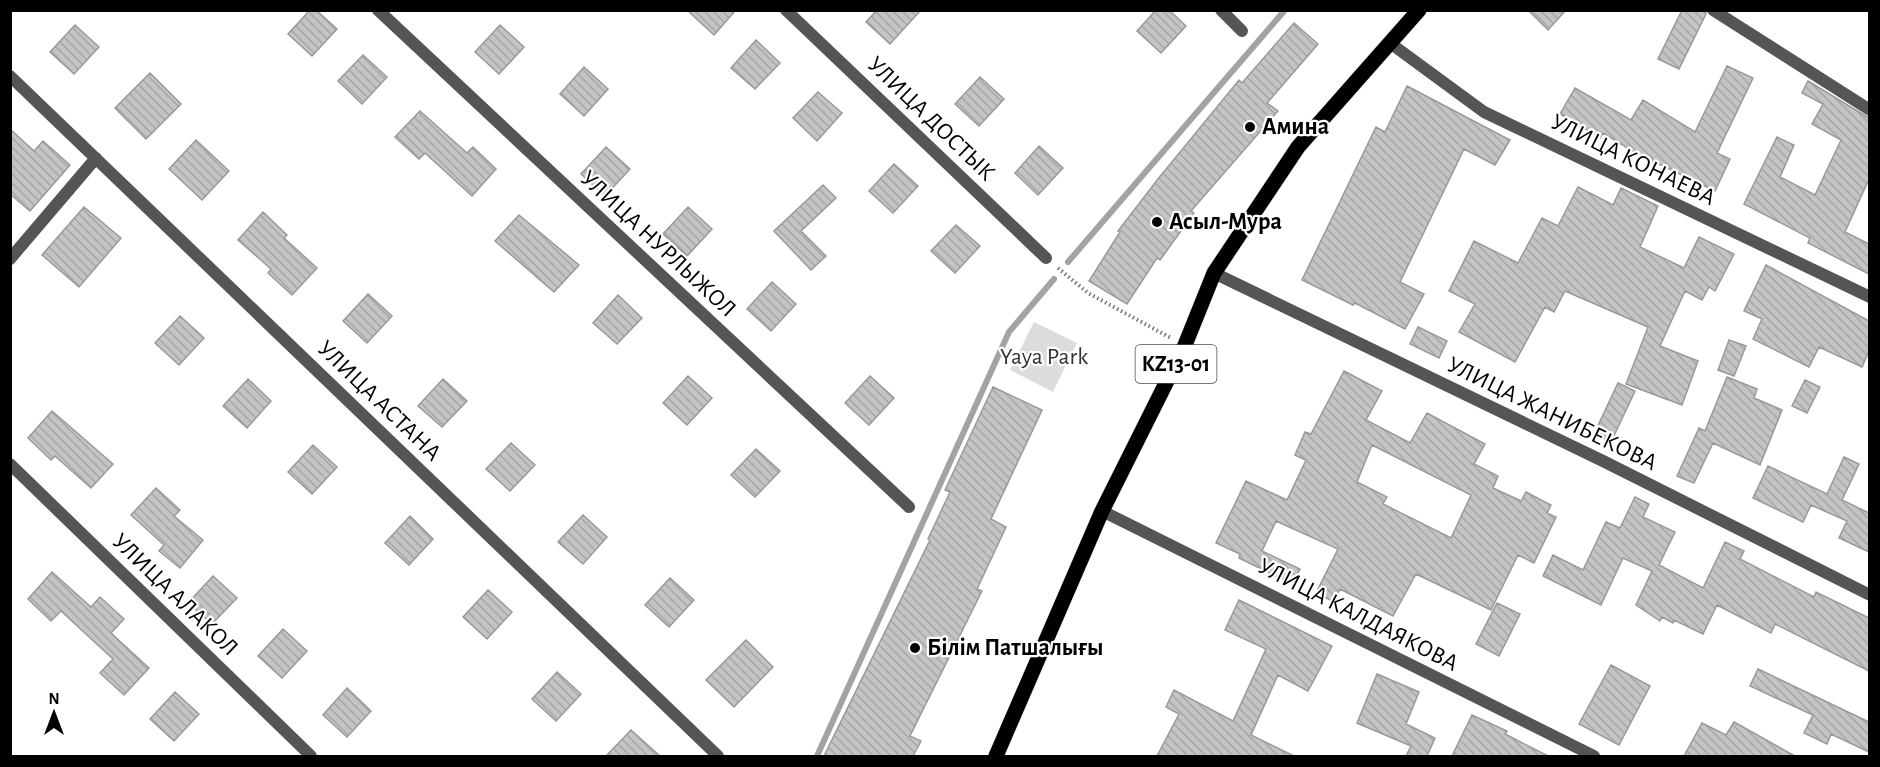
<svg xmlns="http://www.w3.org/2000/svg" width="1880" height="767" font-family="'Alegreya Sans',sans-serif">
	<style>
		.park { fill: #dcdcdc }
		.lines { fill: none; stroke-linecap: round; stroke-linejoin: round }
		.stream { stroke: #a3a3a3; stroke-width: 6 }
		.building { fill: url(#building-back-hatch); stroke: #999; stroke-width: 1.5; fill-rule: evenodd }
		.primary-casing { stroke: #dbdbdb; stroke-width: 16 }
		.path { stroke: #777; stroke-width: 4; stroke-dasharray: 1.5 3; stroke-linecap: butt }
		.street { stroke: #555; stroke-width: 12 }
		.primary { stroke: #000; stroke-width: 15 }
		.poi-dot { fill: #000; stroke: #fff; stroke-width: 2 }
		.labels { text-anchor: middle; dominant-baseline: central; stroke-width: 4.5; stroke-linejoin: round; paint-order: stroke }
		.shield { fill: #fff; stroke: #4c4c4c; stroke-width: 1.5 }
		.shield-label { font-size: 22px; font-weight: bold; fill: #000 }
		.street-label { font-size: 24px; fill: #000; stroke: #fff }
		.poi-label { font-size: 24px; font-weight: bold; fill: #000; stroke: #fff; text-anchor: start }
		.park-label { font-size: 24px; fill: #333; stroke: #fff }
	</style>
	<defs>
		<pattern id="building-back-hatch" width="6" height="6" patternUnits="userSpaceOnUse" patternTransform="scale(1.5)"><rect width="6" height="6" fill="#c4c4c4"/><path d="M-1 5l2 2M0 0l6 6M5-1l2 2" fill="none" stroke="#a7a7a7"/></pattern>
	</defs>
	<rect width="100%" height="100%" fill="#fff"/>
	<path class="park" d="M1034 322 1077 343 1053 392 1010 370Z"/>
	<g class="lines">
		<path class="stream" d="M1068 262 1285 10
			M817 756 1009 332 1054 279"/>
	</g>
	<path class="building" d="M310 10H316L337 29 312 56 288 34Z
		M687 10H736L714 35Z
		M877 10H921L890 44 866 22Z
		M1156 10H1169L1186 26 1161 53 1137 31Z
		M1528 10H1566L1548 30Z
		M1682 10H1705L1706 14 1679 69 1658 59Z
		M1294 23 1318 44 1267 103 1278 111 1191 211 1194 213 1160 260 1157 258 1127 304 1089 281 1120 232 1118 231 1158 179 1239 80 1242 83Z
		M75 25 99 47 74 74 50 52Z
		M500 25 524 47 499 74 475 52Z
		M756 40 780 63 755 89 731 68Z
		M363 55 387 77 362 104 338 81Z
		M1727 66 1753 78 1717 153 1730 159 1715 191 1655 162 1654 164 1603 133 1600 138 1560 114 1575 88 1631 120 1643 100 1695 132Z
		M584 67 608 89 584 116 560 94Z
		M150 73 181 104 146 139 115 108Z
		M980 77 1004 99 979 126 955 104Z
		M1808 81 1869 118V179L1845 232 1869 244V274L1808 243 1810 238 1744 204 1777 137 1794 145 1780 177 1815 195 1841 140 1812 124 1823 104 1802 93Z
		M1407 86 1510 140 1495 165 1464 149 1400 282 1424 294 1405 329 1355 303 1353 305 1302 280 1376 127 1385 132Z
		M818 92 842 113 817 141 793 118Z
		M420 111 467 153 473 147 496 169 472 196 425 153 419 159 395 137Z
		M10 129 34 151 43 141 70 165 30 211 10 194Z
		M196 140 229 171 202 200 169 169Z
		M1039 146 1063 168 1038 195 1015 173Z
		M606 147 630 169 605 196 581 174Z
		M894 164 918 186 893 213 869 191Z
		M823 185 836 198 801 231 826 256 811 270 774 231Z
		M1578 187 1613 205 1621 188 1658 206 1640 247 1684 268 1699 237 1734 254 1715 291 1709 287 1702 300 1685 291 1660 346 1698 361 1682 405 1626 384 1648 327 1565 291 1554 312 1545 307 1515 362 1459 332 1475 304 1449 291 1474 241 1518 263 1542 218 1558 226Z
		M84 207 121 238 79 287 42 255Z
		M688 207 712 229 687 256 663 234Z
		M263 212 287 235 284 238 317 268 292 295 268 273 271 269 238 240Z
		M519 215 579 265 554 292 495 241Z
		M956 225 980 246 955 273 931 251Z
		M1766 265 1869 321V351L1862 367 1819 347 1809 367 1753 339 1762 319 1744 311Z
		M772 282 796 304 771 331 747 309Z
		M368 294 392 316 367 343 343 321Z
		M618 295 642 318 617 344 593 323Z
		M180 316 204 338 179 365 155 343Z
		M1418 327 1447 341 1439 358 1410 344Z
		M1729 340 1746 346 1734 376 1718 370Z
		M1344 371 1382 391 1366 420 1410 443 1427 413 1485 444 1474 464 1498 476 1493 488 1521 501 1526 492 1551 505 1547 513 1556 517 1534 563 1518 555 1491 610 1416 574 1393 616 1340 589 1334 602 1316 593 1338 549 1276 521 1262 551 1300 569 1292 584 1239 558 1240 554 1216 543 1246 481 1287 500 1306 460 1295 455 1305 432 1311 434ZM1372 445 1471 495 1451 538 1383 504 1387 497 1357 482Z
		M688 376 712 398 687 425 663 403Z
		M870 376 894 398 869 425 845 403Z
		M1727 377 1757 389 1754 398 1782 410 1760 465 1713 443 1694 483 1677 476 1699 428 1705 431Z
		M248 379 271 401 247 428 223 406Z
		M443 379 467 401 442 427 418 406Z
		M1805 380 1820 387 1807 413 1792 406Z
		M1618 383 1635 391 1611 442 1594 434Z
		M993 387 1042 410 991 519 1006 527 977 589 982 591 910 736 921 741 913 756H824L930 540 928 539 950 492 945 490Z
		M52 411 113 464 91 488 55 456 51 460 28 438Z
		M511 443 535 465 510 491 486 469Z
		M313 445 337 467 312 494 288 472Z
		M756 449 780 471 755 497 731 475Z
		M1844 457 1859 464 1842 500 1869 513V552L1839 538 1847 521 1811 505 1803 522 1753 498 1768 466 1827 494Z
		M156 488 180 510 174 516 203 540 180 568 159 551 164 545 131 515Z
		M1635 497 1649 504 1643 517 1675 532 1659 565 1703 588 1725 542 1744 551 1740 559 1814 597 1816 592 1869 618V671L1775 624 1771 633 1717 605 1703 634 1674 620 1673 623 1662 617 1660 621 1636 605 1652 571 1623 558 1601 605 1543 576 1553 555 1583 570 1606 522 1620 528Z
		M583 515 607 537 583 564 558 542Z
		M410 516 433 539 409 565 385 543Z
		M52 572 91 607 100 597 124 619 111 633 149 668 124 695 100 673 113 659 61 611 51 621 28 599Z
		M213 576 237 598 212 624 188 603Z
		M670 578 694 600 669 627 645 605Z
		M488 590 512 612 487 639 463 617Z
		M1239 600 1332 646 1308 691 1278 675 1251 735 1294 756H1157L1179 714 1166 707 1174 690 1233 721 1266 649 1225 630Z
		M1497 603 1520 614 1499 656 1476 644Z
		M283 629 307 651 282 678 258 656Z
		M746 640 773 667 734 707 706 680Z
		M1611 665 1650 686 1619 745 1579 724Z
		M1758 669 1869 722V752L1831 734 1827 744 1804 733 1813 715 1750 686Z
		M557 672 581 694 556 721 532 699Z
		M1377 674 1419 692 1406 724 1435 738 1427 756H1406L1411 746 1357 723Z
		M347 688 371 711 347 737 323 715Z
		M175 692 199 714 174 741 150 719Z
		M1472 715 1507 731 1505 734 1548 756H1452Z
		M1734 722 1795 756H1684L1702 723 1726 735Z
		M631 730 660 756H606Z"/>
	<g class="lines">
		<g class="primary-casing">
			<path id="primary" d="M996 756 1102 511 1185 345 1214 273 1298 147 1419 10"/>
		</g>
		<path class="path" d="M1058 268 1088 293 1171 338"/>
		<path class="street" d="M378 10 909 507
			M786 10 1046 258
			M1221 10 1242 31
			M1713 10 1870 110
			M1390 43 1484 112 1870 297
			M10 76 718 756
			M10 259 96 158
			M1214 273 1603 461 1870 595
			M10 464 311 756
			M1102 511 1594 756"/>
		<use href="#primary" class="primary"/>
	</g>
	<g class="poi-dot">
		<circle cx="1250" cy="127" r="6"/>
		<circle cx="1157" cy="222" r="6"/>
		<circle cx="915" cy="648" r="6"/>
	</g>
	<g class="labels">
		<rect class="shield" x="1135.5" y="345" width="81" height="38" rx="4.5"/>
		<g class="shield-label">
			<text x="1176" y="364">KZ13-01</text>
		</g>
		<g class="street-label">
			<text transform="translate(931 119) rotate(44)">УЛИЦА ДОСТЫК</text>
			<text transform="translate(1633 160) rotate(26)">УЛИЦА КОНАЕВА</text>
			<text transform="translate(658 244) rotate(43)">УЛИЦА НУРЛЫЖОЛ</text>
			<text transform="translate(379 401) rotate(44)">УЛИЦА АСТАНА</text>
			<text transform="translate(1552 414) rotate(26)">УЛИЦА ЖАНИБЕКОВА</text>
			<text transform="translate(175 595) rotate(44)">УЛИЦА АЛАКОЛ</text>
			<text transform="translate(1358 615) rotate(27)">УЛИЦА КАЛДАЯКОВА</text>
		</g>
		<g class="poi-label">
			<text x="1262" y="127">Амина</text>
			<text x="1169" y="222">Асыл-Мура</text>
			<text x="927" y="648">Білім Патшалығы</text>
		</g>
		<g class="park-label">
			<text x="1044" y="357">Yaya Park</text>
		</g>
	</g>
	<rect width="1880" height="767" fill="none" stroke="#000000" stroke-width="24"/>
	<g transform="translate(54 713)" stroke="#ffffff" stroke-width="4.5" paint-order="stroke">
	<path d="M0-4.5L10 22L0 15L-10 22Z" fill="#000000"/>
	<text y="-9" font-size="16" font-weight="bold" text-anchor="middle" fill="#000000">N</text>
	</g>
</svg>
